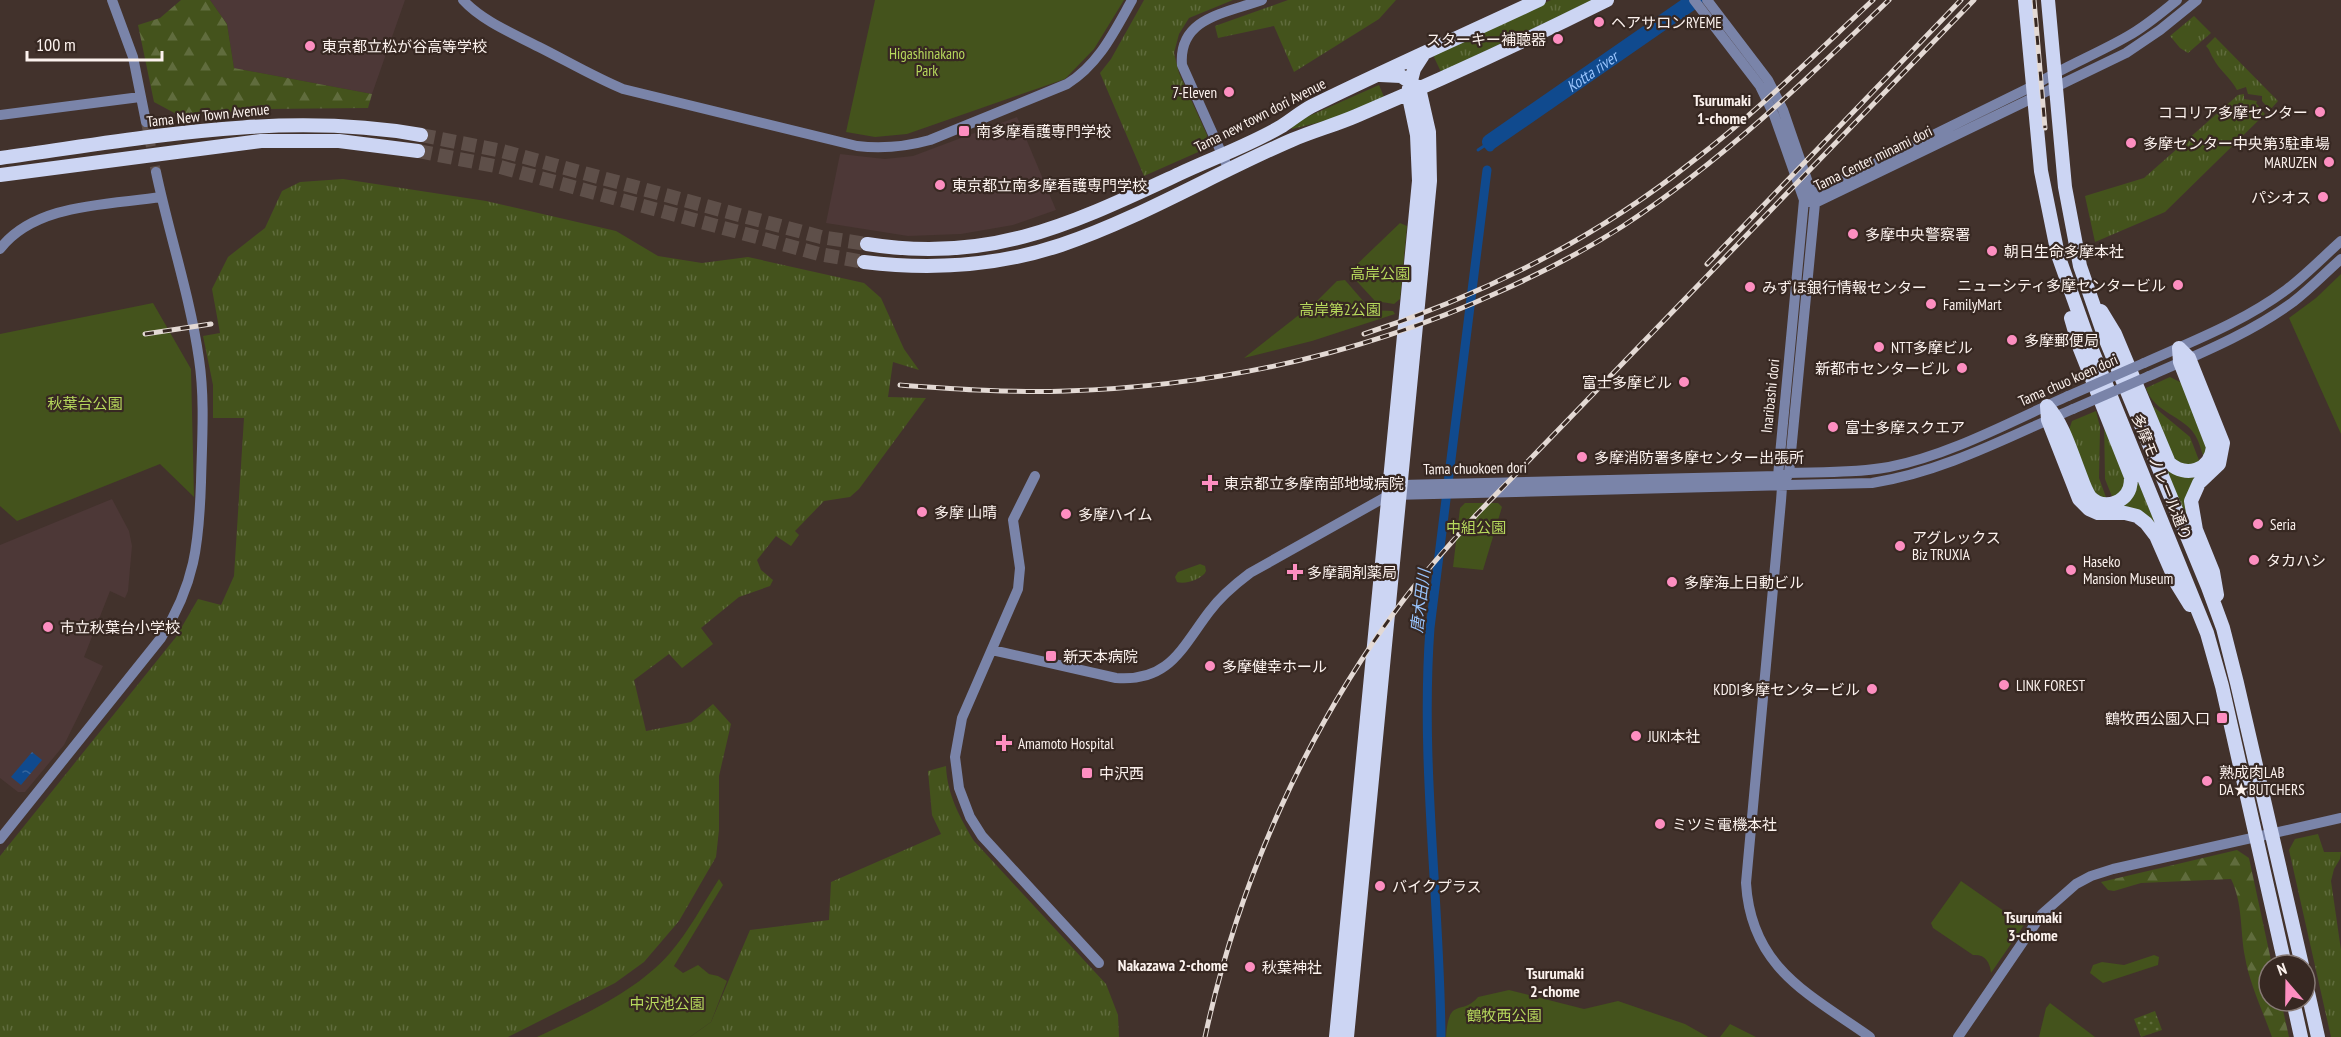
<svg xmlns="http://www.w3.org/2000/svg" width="2341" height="1037" font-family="'PT Sans Narrow','Noto Sans JP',sans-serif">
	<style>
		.education { fill: #4d3837 }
		.grass { fill: url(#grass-tufts) }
		.forest { fill: url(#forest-firs) }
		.park { fill: #44531c }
		.garden { fill: url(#garden-dots) }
		.water { fill: url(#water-ripples) }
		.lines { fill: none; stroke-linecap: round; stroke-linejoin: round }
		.stream { stroke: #104a8e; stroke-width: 3 }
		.canal { stroke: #104a8e; stroke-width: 9 }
		.river { stroke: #104a8e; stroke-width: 16 }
		.minor-tunnel { stroke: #5e4f49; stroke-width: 10; stroke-dasharray: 10 5; stroke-linecap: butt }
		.major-tunnel { stroke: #5e4f49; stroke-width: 14; stroke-dasharray: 14 7; stroke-linecap: butt }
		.minor { stroke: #7a84a9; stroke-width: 10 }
		.major { stroke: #ccd5f3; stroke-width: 14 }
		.rail-casing { stroke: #e3d9d4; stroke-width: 5 }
		.rail { stroke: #372822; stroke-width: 3; stroke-dasharray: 9; stroke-linecap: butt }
		.minor-bridge { stroke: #7a84a9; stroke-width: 10 }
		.poi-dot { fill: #fd8ec0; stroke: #372822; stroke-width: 2 }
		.labels { text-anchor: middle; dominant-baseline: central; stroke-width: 4.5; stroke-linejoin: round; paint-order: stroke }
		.poi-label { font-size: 15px; fill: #fcf2ee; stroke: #372822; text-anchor: start }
		.park-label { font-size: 15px; fill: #b6d85c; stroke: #372822 }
		.street-label { font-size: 15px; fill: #fcf2ee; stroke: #372822 }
		.water-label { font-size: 16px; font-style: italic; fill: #98c3fc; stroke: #372822 }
		.neighbourhood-label { font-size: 16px; font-weight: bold; fill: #fcf2ee; stroke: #372822 }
	</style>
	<defs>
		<pattern id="grass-tufts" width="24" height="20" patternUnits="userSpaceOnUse" patternTransform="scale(1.5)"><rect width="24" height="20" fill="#44531c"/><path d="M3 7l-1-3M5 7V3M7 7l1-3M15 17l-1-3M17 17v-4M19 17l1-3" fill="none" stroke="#606c3d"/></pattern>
		<pattern id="forest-firs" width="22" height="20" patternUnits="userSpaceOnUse" patternTransform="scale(1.5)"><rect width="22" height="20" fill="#44531c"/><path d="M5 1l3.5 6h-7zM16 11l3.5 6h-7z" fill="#606c3d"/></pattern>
		<pattern id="garden-dots" width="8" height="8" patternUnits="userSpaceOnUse" patternTransform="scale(1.5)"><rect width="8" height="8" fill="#44531c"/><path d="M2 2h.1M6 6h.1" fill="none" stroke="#606c3d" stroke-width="1.8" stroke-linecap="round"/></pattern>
		<pattern id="water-ripples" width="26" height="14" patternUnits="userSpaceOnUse" patternTransform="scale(1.5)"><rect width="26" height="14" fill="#104a8e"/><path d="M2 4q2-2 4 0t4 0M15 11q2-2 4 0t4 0" fill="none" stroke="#34659e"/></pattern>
	</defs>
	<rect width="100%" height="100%" fill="#42322c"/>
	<path class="education" d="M210 0H405L372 94 234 68 227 24Z
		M1017 117 1056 210 1013 225 961 234 908 236 826 223 840 154 885 159 913 156Z
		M112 499 129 531 132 546 128 591 125 598 110 591 84 657 103 666 64 745 25 792H18L0 778V545Z"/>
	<path class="grass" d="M1144 0H1233L1189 18 1179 34 1174 53 1179 73 1207 135 1205 149 1144 176 1100 73 1111 59Z
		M1288 0H1396L1379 19 1294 72 1274 26 1218 38 1215 26Z
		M1551 0H1593L1441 72 1433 55Z
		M2194 16 2211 33 2188 53 2180 48 2170 36Z
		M2215 37 2278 101 2270 110 2262 101V96L2248 94 2246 87 2237 90C2231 78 2219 70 2213 58 2210 53 2210 50 2206 46Z
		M1379 85 1384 97 1333 119 1292 129 1291 127 1307 117Z
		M2244 94V99L2257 101 2256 103 2265 114 2165 212 2095 242 2085 196 2144 178 2238 95Z
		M343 179 486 201 616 231 658 256 702 263 748 257 864 283 881 298 904 349 919 370 893 362 888 397 926 398 859 489 850 497 824 501 795 531 799 535 791 546 776 536 757 560 761 570 773 580 770 586 739 597 701 628 713 644 682 668 669 654 634 680 646 731 691 722 713 704 731 724 719 776V830L716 857 679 921 644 962 615 983 508 1037H0V856L176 637 198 599 221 605 234 576 244 418H213V385L203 336 220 333 212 289 228 257 265 228 282 191 300 182Z
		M2170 377 2182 383 2208 447 2204 458C2201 450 2199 441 2195 435 2184 416 2154 413 2146 388Z
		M2148 402 2190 437 2200 463 2196 466 2176 464Z
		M2096 411 2100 427 2099 478 2107 500 2096 497 2068 433 2072 421Z
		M2104 420 2127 478 2124 488 2113 499 2105 479Z
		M2163 461 2204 472 2187 503 2188 523Z
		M2136 476 2164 545 2154 528 2109 509Z
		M1200 564 1205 566 1206 571C1203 579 1185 585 1177 582L1175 577 1178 572Z
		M946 766C947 794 960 818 974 841L1106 984 1118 1015 1119 1037H690L711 1022 750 930 829 920 831 882 941 834 932 815 928 771Z
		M2318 834 2324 852H2341L2340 859 2334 869 2331 881 2341 950V1037H2331L2289 850 2295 839Z"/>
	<path class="forest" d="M181 0H210L227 24 234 68 372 94 368 108 265 109 180 116 154 102 138 25 160 18Z
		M2237 850 2249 858 2272 965H2269V1001H2281L2289 1037H2272C2263 1012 2249 982 2245 957 2240 931 2243 903 2231 879L2141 883 2114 891 2108 890 2101 882Z"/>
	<path class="park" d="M875 0H1124L1094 49 1065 79 907 134 875 137 846 132Z
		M1400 223 1407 226 1400 299 1394 304 1375 301 1351 275 1352 269Z
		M2341 274V434L2289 318 2316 298Z
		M1345 280 1371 310 1393 311 1395 314 1312 341 1244 358 1318 300 1337 281Z
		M153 303 191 369 194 497 160 464 17 521 0 506V334Z
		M1465 503H1498L1502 507 1483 570 1453 567 1460 508Z
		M719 879 723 885 674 966 683 973 698 965 709 974 718 976 727 981 711 1022 690 1037H537C583 1015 636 992 670 953 689 931 703 904 719 879Z
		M1961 881 2024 925 1991 973C1990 962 1985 954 1973 955L1933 928 1931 923Z
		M2154 955 2159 957 2158 965 2103 983 2090 973 2093 965 2102 962 2124 965Z
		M1509 990 1584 1009 1618 1001 1685 1024 1708 1037H1446C1449 995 1461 1017 1478 997Z
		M2050 1003 2095 1037H2039L2046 1008Z
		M1730 1024 1756 1037H1720Z"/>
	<path class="garden" d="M2155 1011 2162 1030 2141 1037 2134 1019Z"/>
	<path class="water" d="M32 752 42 760 21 785 11 777Z"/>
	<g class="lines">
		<path class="stream" d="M1478 150 1490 142"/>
		<path class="canal" d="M1490 147V142
			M1441 1037C1440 900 1420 764 1430 628L1487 170"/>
		<path class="river" id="s1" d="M1490 142 1695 0"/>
		<path class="minor-tunnel" d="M146 122 156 172"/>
		<path class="major-tunnel" d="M421 135 502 151 821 237 867 244
			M418 151 500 167 819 254 864 262"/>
		<path class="minor" d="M112 0 133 57 146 122
			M463 0C482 21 514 34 539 47 567 61 594 77 623 89L857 146C883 149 905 147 930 140L1067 84C1099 64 1114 32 1132 0
			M1694 0 1760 86 1774 115 1804 200 1778 476 1780 481
			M1707 0 1768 80 1783 110 1815 203 1789 473 1782 487 1781 501 1746 883C1751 968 1809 994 1870 1037
			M0 115 140 97
			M1229 170 1182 65C1178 17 1227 13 1262 0
			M1809 196 2033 86C2063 67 2097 54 2128 36 2146 26 2161 13 2177 0
			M1810 202 1815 203 2126 53 2160 30 2197 0
			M0 249C35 203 109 205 161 197
			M2144 363C2193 341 2243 322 2286 290 2306 275 2323 257 2341 241
			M2149 376C2199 354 2249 334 2293 302 2310 289 2325 273 2341 259
			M1035 476 1013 520 1020 568 1018 589 962 718 955 757 959 788 970 817 982 836 1099 963
			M1392 495 1872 483C1943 472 2008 437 2073 409
			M992 650 1116 678C1169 682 1181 649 1209 612 1220 597 1234 585 1250 573L1389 495 1401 485 1778 476 1789 473C1822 472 1856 473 1889 467 1950 455 2012 421 2068 396
			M0 839 161 638C195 584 199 544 201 482 202 441 205 399 199 359 190 296 169 234 156 172
			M1958 1037 2042 914 2076 884 2091 876 2113 869 2341 818"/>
		<path class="major" d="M2025 0 2041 171 2058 255 2090 345 2207 633 2222 686 2285 965
			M2048 0 2065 187 2080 266 2105 338 2208 587 2223 628 2237 683 2302 965
			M0 158C140 139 280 110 421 135
			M0 175 261 141H339L418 151
			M867 244C990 264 1071 224 1179 174 1213 158 1250 145 1282 126 1293 119 1302 111 1312 106 1387 69 1464 35 1539 0
			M864 262C930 270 998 266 1061 245 1141 218 1215 173 1292 140 1313 131 1335 125 1356 116 1440 80 1525 41 1607 0
			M2101 311 2115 334 2169 463C2186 478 2210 471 2213 447L2180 362 2179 348
			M2179 348 2189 358 2223 443 2219 464 2199 483 2191 501 2196 530 2213 572 2217 595
			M2047 406C2063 424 2070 449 2079 472 2082 480 2085 490 2090 497 2099 507 2114 506 2123 498 2130 492 2131 485 2131 477L2080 349 2071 318
			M2047 406 2048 420 2079 499 2089 509 2098 513H2125L2137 516 2146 523 2156 536 2177 584 2190 605
			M2305 979 2318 1037
			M2293 1001 2301 1037
			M1336 1037 1419 181 1417 135 1408 92 1414 69 1423 55
			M1347 1037 1430 181 1429 132 1419 88 1401 76 1380 75"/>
		<g class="rail-casing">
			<path id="rail" d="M2034 0 2045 128
				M1707 264 1961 0
				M145 334 211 324
				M1364 334C1483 295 1595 239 1693 161 1757 112 1814 55 1873 0
				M900 385C956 389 1011 393 1066 391 1217 386 1364 354 1501 291 1543 272 1584 251 1623 226 1722 161 1804 82 1889 0
				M1205 1037C1239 880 1306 730 1402 602 1425 571 1451 543 1476 515L1974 0"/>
		</g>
		<use href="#rail" class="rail"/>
		<path class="minor-bridge" d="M2068 396 2144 363
			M2073 409 2149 376"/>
	</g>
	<g class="poi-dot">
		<circle cx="1599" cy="22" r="6"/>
		<circle cx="1558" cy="39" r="6"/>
		<circle cx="310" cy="46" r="6"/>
		<circle cx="1229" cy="92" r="6"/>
		<circle cx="2320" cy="112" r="6"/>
		<rect x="958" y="125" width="12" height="12" rx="3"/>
		<circle cx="2131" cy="143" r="6"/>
		<circle cx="2329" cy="162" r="6"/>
		<circle cx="940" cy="185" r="6"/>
		<circle cx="2323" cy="197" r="6"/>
		<circle cx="1853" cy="234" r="6"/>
		<circle cx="1992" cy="251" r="6"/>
		<circle cx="2178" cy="285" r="6"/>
		<circle cx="1750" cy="287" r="6"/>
		<circle cx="1931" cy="304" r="6"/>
		<circle cx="2012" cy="340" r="6"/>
		<circle cx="1879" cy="347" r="6"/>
		<circle cx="1962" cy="368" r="6"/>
		<circle cx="1684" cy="382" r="6"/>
		<circle cx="1833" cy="427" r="6"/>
		<circle cx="1582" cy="457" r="6"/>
		<path d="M1207 474h6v6h6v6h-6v6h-6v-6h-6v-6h6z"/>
		<circle cx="922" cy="512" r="6"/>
		<circle cx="1066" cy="514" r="6"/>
		<circle cx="2258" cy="524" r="6"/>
		<circle cx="1900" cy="546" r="6"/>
		<circle cx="2254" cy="560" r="6"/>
		<circle cx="2071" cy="570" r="6"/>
		<path d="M1292 563h6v6h6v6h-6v6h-6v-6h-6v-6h6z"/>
		<circle cx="1672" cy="582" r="6"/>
		<circle cx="48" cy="627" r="6"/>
		<rect x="1045" y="650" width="12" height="12" rx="3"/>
		<circle cx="1210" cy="666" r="6"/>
		<circle cx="2004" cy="685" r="6"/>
		<circle cx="1872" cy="689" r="6"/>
		<rect x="2216" y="712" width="12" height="12" rx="3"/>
		<circle cx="1636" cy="736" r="6"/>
		<path d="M1001 734h6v6h6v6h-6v6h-6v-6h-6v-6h6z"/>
		<rect x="1081" y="767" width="12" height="12" rx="3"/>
		<circle cx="2207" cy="781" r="6"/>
		<circle cx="1660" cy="824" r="6"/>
		<circle cx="1380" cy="886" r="6"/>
		<circle cx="1250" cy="967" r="6"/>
	</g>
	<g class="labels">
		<g class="poi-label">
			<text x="1611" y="22">ヘアサロンRYEME</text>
			<text x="1546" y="39" text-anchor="end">スターキー補聴器</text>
			<text x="322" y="46">東京都立松が谷高等学校</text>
			<text x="1217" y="92" text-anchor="end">7-Eleven</text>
			<text x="2308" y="112" text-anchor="end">ココリア多摩センター</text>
			<text x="976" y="131">南多摩看護専門学校</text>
			<text x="2143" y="143">多摩センター中央第3駐車場</text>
			<text x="2317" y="162" text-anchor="end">MARUZEN</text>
			<text x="952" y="185">東京都立南多摩看護専門学校</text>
			<text x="2311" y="197" text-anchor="end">パシオス</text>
			<text x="1865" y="234">多摩中央警察署</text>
			<text x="2004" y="251">朝日生命多摩本社</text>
			<text x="2166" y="285" text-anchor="end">ニューシティ多摩センタービル</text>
			<text x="1762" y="287">みずほ銀行情報センター</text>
			<text x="1943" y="304">FamilyMart</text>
			<text x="2024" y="340">多摩郵便局</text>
			<text x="1891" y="347">NTT多摩ビル</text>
			<text x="1950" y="368" text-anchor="end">新都市センタービル</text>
			<text x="1672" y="382" text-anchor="end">富士多摩ビル</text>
			<text x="1845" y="427">富士多摩スクエア</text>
			<text x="1594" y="457">多摩消防署多摩センター出張所</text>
			<text x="1224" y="483">東京都立多摩南部地域病院</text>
			<text x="934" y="512">多摩 山晴</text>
			<text x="1078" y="514">多摩ハイム</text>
			<text x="2270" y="524">Seria</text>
			<text x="1912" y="537">アグレックス<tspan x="1912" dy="17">Biz TRUXIA</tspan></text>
			<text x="2266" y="560">タカハシ</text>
			<text x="2083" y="561">Haseko<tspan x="2083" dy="17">Mansion Museum</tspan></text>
			<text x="1307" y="572">多摩調剤薬局</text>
			<text x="1684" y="582">多摩海上日動ビル</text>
			<text x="60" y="627">市立秋葉台小学校</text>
			<text x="1063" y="656">新天本病院</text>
			<text x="1222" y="666">多摩健幸ホール</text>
			<text x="2016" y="685">LINK FOREST</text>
			<text x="1860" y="689" text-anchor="end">KDDI多摩センタービル</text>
			<text x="2210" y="718" text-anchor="end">鶴牧西公園入口</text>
			<text x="1648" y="736">JUKI本社</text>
			<text x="1018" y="743">Amamoto Hospital</text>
			<text x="2219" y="772">熟成肉LAB<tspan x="2219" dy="17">DA★BUTCHERS</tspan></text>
			<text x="1099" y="773">中沢西</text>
			<text x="1672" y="824">ミツミ電機本社</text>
			<text x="1392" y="886">バイクプラス</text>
			<text x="1262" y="967">秋葉神社</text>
		</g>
		<g class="park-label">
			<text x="927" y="53">Higashinakano<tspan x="927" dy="17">Park</tspan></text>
			<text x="1380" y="273">高岸公園</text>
			<text x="1340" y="309">高岸第2公園</text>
			<text x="85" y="403">秋葉台公園</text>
			<text x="1476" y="527">中組公園</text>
			<text x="667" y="1003">中沢池公園</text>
			<text x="1504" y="1015">鶴牧西公園</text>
		</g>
		<g class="street-label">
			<text transform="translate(208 115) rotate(-6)">Tama New Town Avenue</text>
			<text transform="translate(1260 115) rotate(-27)">Tama new town dori Avenue</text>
			<text transform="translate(1873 158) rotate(-26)">Tama Center minami dori</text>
			<text transform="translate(2068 380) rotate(-24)">Tama chuo koen dori</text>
			<text transform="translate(1770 396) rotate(-84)">Inaribashi dori</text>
			<text transform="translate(1475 468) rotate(-1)">Tama chuokoen dori</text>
			<text transform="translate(2162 477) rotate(68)">多摩モノレール通り</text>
		</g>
		<g class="water-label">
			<text stroke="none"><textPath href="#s1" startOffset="124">Kotta river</textPath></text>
			<text transform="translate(1420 601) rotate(-83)">唐木田川</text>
		</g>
		<g class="neighbourhood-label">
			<text x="1722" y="100">Tsurumaki<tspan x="1722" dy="18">1-chome</tspan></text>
			<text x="2033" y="917">Tsurumaki<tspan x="2033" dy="18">3-chome</tspan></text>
			<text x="1173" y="965">Nakazawa 2-chome</text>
			<text x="1555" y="973">Tsurumaki<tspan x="1555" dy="18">2-chome</tspan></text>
		</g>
	</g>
	<g transform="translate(2287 983) rotate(340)"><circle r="28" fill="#372822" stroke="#867974" stroke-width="1.5"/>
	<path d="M0-4.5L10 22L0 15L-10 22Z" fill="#fd8ec0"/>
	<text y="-9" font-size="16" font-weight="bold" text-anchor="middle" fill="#fcf2ee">N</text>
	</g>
	<path d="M27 51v9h135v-9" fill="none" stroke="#fcf2ee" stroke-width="3"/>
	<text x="36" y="51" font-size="18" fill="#fcf2ee" stroke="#372822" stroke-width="4.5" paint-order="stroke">100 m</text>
</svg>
